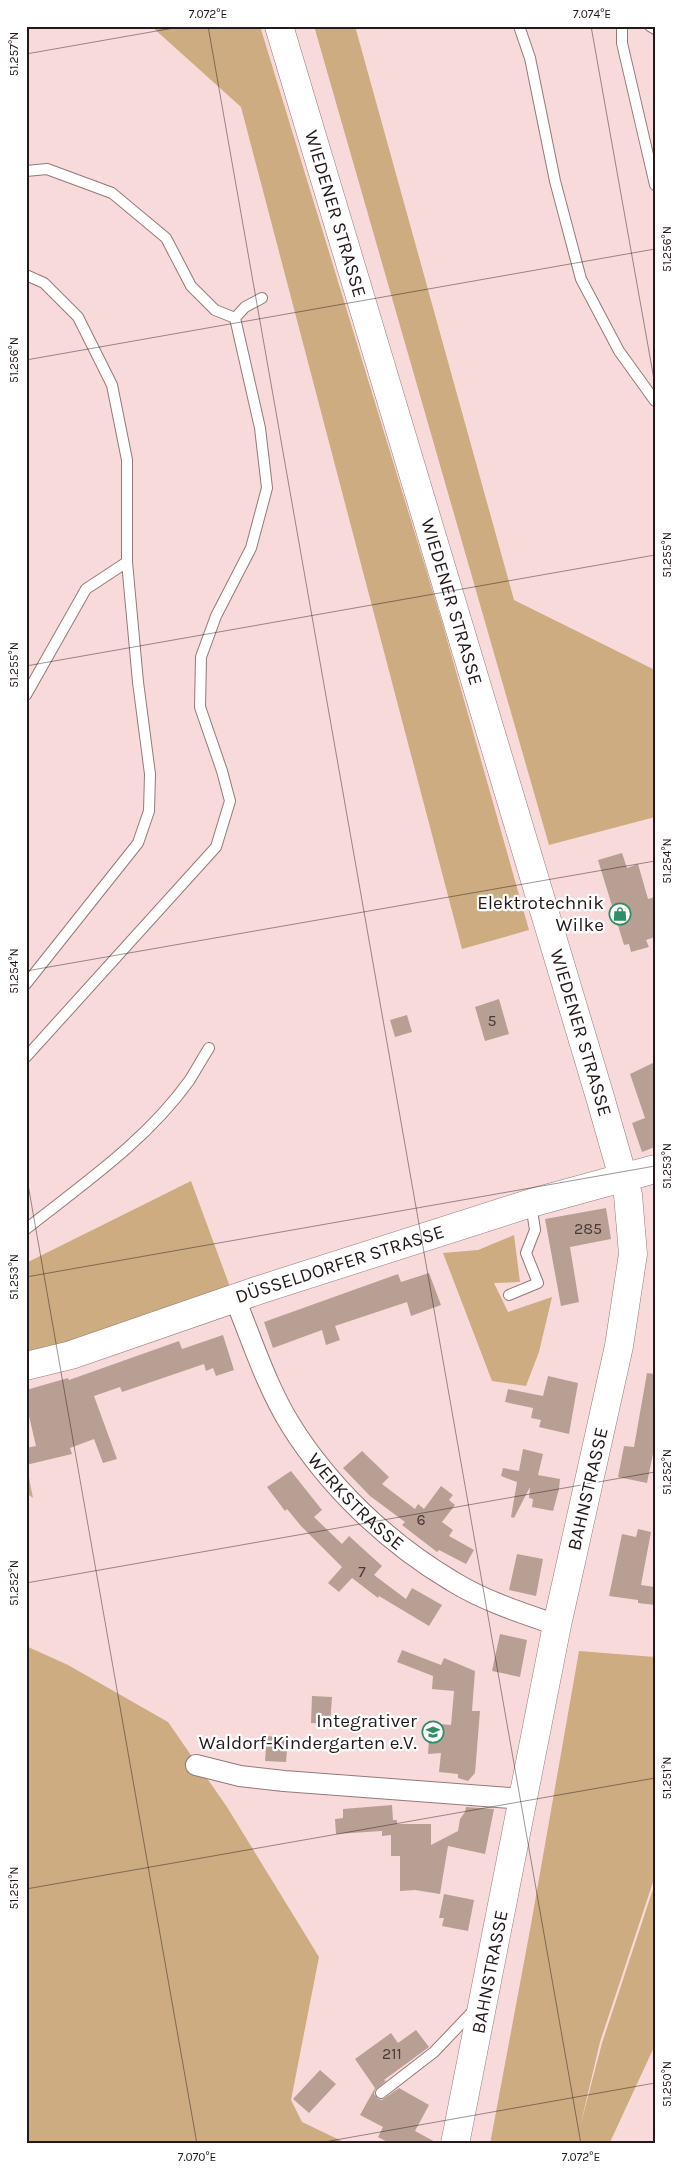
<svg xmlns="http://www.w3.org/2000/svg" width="681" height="2170" font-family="Karla,sans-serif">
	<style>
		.green { fill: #ccac80 }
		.building { fill: #b89f93 }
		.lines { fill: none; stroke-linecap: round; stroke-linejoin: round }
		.lane-casing { stroke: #957979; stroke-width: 12 }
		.street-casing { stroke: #957979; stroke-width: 22 }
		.secondary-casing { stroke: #957979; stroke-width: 29 }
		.primary-casing { stroke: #957979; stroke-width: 29 }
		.lane { stroke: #fff; stroke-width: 10 }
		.street { stroke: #fff; stroke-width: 20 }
		.secondary { stroke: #fff; stroke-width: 28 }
		.primary { stroke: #fff; stroke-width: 28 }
		.ticks { fill: none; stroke: #24191a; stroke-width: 1; stroke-opacity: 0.45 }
		.labels { text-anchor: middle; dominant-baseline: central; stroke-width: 4.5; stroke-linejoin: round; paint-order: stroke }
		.number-label { font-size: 16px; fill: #493a38 }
		.street-label { font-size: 19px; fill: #24191a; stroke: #fff }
		.poi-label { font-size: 19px; fill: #24191a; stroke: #fff; text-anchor: end }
		.neatline { fill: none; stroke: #24191a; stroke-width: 2 }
		.ticks-label { font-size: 12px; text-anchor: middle; fill: #24191a }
	</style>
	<rect width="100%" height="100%" fill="#f9dada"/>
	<path class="green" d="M151 26H260L442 622 529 930 462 949 241 107Z
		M314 26H355L514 600 655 670V817L549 845Z
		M191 1181 230 1287 70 1344 26 1352V1263Z
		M514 1235 520 1282 494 1283 508 1312 552 1297 539 1352 526 1386 492 1381 443 1253 478 1250Z
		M26 1462 33 1498 26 1493Z
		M26 1646 68 1665 168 1722 227 1807 319 1957 291 2100 302 2122 348 2144H26Z
		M579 1651 655 1657V1876L600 2042 580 2127 602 2043 655 1883V2045L611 2140 612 2144H490L530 1930Z"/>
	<path class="building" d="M622 853 627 868 638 864 648 899 655 897V937L646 940 649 947 631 952 629 944 624 945 598 860Z
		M499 999 509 1034 485 1041 475 1007Z
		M407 1015 412 1032 395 1037 390 1020Z
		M655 1062V1147L642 1152 632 1123 645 1118 630 1074Z
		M606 1208 611 1239 570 1247 579 1302 561 1306 545 1219Z
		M429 1273 441 1305 411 1316 407 1302 335 1326 340 1340 326 1345 322 1330 273 1348 264 1322 398 1274 401 1282Z
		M223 1335 234 1370 216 1376 213 1368 206 1371 204 1364 122 1392 120 1387 94 1396 117 1459 103 1463 94 1439 70 1448 72 1454 26 1465V1448L36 1446 26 1403V1390L68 1378 69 1380 179 1341 182 1349Z
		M647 1373 655 1374V1444L647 1483 618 1477 624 1446 634 1447Z
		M548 1376 578 1383 569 1434 539 1427 541 1420 531 1418 533 1408 505 1402 508 1389 543 1396Z
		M523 1449 543 1454 538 1475 560 1479 559 1489 553 1511 532 1507 533 1499 529 1498 530 1487 514 1518 511 1517 517 1482 501 1476 503 1468 519 1471Z
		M362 1451 389 1477 382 1484 415 1509 418 1504 424 1509 441 1486 453 1495 449 1500 455 1505 442 1522 453 1530 449 1536 474 1550 466 1564 439 1550 437 1552 402 1525 405 1522 370 1496 343 1468Z
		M291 1471 322 1510 314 1517 342 1544 349 1536 382 1566 374 1575 406 1599 412 1588 442 1605 429 1626 379 1596 378 1598 352 1578 339 1592 328 1583 342 1567 301 1526 287 1509 285 1511 267 1487Z
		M638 1529 651 1532 641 1585 655 1587V1605L638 1603V1600L609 1596 622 1534 636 1537Z
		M517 1554 543 1559 536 1596 509 1590Z
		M500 1634 527 1640 520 1677 492 1671Z
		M402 1650 441 1665 444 1658 475 1671 472 1711H480L475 1773 468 1781 458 1778V1774L439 1772 441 1753 428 1754 430 1723 451 1725 454 1691 432 1689 433 1676 397 1662Z
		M312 1696 332 1697 330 1724 311 1723Z
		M267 1736 288 1738 286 1762 265 1761Z
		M392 1805 393 1820H397V1824H431V1845L458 1831 460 1819 465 1812 466 1807 494 1809 485 1854 448 1846 440 1894 415 1890 400 1891V1856H391V1835L382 1836V1831L336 1834 335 1819 343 1818V1809Z
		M444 1894 474 1900 468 1931 442 1926 444 1918H439Z
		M416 2030 429 2047 384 2080 386 2081 375 2090 374 2094 378 2099 382 2100 399 2088 429 2105 415 2131 439 2144H391L378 2137 383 2127 360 2115 375 2088 355 2059 391 2033 398 2043Z
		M320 2070 336 2084 309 2113 293 2099Z"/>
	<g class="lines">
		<g class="lane-casing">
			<path id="lane" d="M519 26 530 58 555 181 581 279 619 351 655 401
				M622 26V43L655 185
				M650 26 655 29
				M26 171 47 169 112 193 166 238 191 286 215 310 235 318 260 428 267 488 251 548 216 616 201 657 200 707 222 771 230 801 216 847 26 1057
				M26 275 44 283 78 317 112 385 127 460V562L138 682 150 774 149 811 138 843 26 984
				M235 318 245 307 262 298
				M26 695 86 589 127 562
				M26 1229C83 1184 146 1141 189 1081 196 1070 202 1059 209 1048
				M509 1295 538 1283 526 1253 535 1230 531 1204
				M381 2093 434 2052 475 2009"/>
		</g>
		<g class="street-casing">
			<g id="street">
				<path id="s1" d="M235 1299C252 1340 266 1385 290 1424 329 1487 388 1543 452 1581 484 1601 522 1613 557 1625"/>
				<path d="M196 1765 240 1776 284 1781 524 1799"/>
			</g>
		</g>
		<g class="secondary-casing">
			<g id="secondary">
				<path id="s2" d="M279 26 600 1097 628 1195 633 1254 619 1346 557 1625 455 2144"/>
			</g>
		</g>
		<g class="primary-casing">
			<g id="primary">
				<path id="s3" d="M26 1366 71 1355 259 1290 531 1203 655 1169"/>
			</g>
		</g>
		<use href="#lane" class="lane"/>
		<use href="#street" class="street"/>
		<use href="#secondary" class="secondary"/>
		<use href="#primary" class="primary"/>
	</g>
	<path class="ticks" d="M208 26 581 2144M591 26 655 385M26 54 185 26M26 360 655 249M26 666 655 555M26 971 655 861M26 1173 197 2144M26 1277 655 1166M26 1583 655 1472M26 1889 655 1778M313 2144 655 2083"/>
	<defs>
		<g id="shop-ring" transform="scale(1.125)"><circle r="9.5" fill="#fff" stroke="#2f8e66" stroke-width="1.5"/><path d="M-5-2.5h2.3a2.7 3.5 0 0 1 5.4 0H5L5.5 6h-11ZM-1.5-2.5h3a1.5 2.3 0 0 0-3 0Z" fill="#2f8e66"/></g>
		<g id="school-ring" transform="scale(1.125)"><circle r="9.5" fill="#fff" stroke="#2f8e66" stroke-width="1.5"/><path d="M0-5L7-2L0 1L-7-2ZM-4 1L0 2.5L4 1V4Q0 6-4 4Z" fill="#2f8e66"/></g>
	</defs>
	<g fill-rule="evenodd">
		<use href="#shop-ring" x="620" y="914"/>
		<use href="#school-ring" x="433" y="1732"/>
	</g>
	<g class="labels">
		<g class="number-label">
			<text x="492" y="1020">5</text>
			<text x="588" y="1228">285</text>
			<text x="421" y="1519">6</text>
			<text x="362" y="1571">7</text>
			<text x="392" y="2053">211</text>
		</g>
		<g class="street-label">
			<text stroke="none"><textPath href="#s2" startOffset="196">WIEDENER STRASSE</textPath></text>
			<text stroke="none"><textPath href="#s2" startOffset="601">WIEDENER STRASSE</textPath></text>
			<text stroke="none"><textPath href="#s2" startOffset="1051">WIEDENER STRASSE</textPath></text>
			<text stroke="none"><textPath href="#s3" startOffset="330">DÜSSELDORFER STRASSE</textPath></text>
			<text transform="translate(588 1489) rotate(-77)">BAHNSTRASSE</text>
			<text stroke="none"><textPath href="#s1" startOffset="239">WERKSTRASSE</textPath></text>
			<text transform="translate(490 1972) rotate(-79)">BAHNSTRASSE</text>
		</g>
		<g class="poi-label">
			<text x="604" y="903">Elektrotechnik<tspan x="604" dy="22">Wilke</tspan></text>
			<text x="417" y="1721">Integrativer<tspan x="417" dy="22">Waldorf-Kindergarten e.V.</tspan></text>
		</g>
	</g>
	<rect width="681" height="2170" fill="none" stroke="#ffffff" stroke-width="55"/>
	<rect x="28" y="28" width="626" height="2114" class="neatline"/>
	<g class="ticks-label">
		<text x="208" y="18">7.072°E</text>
		<text x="592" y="18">7.074°E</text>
		<text transform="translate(14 54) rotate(-90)" y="4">51.257°N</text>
		<text transform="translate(667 249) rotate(-90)" y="4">51.256°N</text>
		<text transform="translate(14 360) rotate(-90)" y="4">51.256°N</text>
		<text transform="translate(667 555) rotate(-90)" y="4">51.255°N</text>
		<text transform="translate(14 665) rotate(-90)" y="4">51.255°N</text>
		<text transform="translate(667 861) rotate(-90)" y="4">51.254°N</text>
		<text transform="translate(14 971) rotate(-90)" y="4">51.254°N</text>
		<text transform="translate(667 1166) rotate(-90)" y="4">51.253°N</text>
		<text transform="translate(14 1277) rotate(-90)" y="4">51.253°N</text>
		<text transform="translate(667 1472) rotate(-90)" y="4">51.252°N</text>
		<text transform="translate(14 1583) rotate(-90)" y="4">51.252°N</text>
		<text transform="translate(667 1778) rotate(-90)" y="4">51.251°N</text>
		<text transform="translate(14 1888) rotate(-90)" y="4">51.251°N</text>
		<text transform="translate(667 2084) rotate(-90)" y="4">51.250°N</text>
		<text x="197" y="2161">7.070°E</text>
		<text x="581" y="2161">7.072°E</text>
	</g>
</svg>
